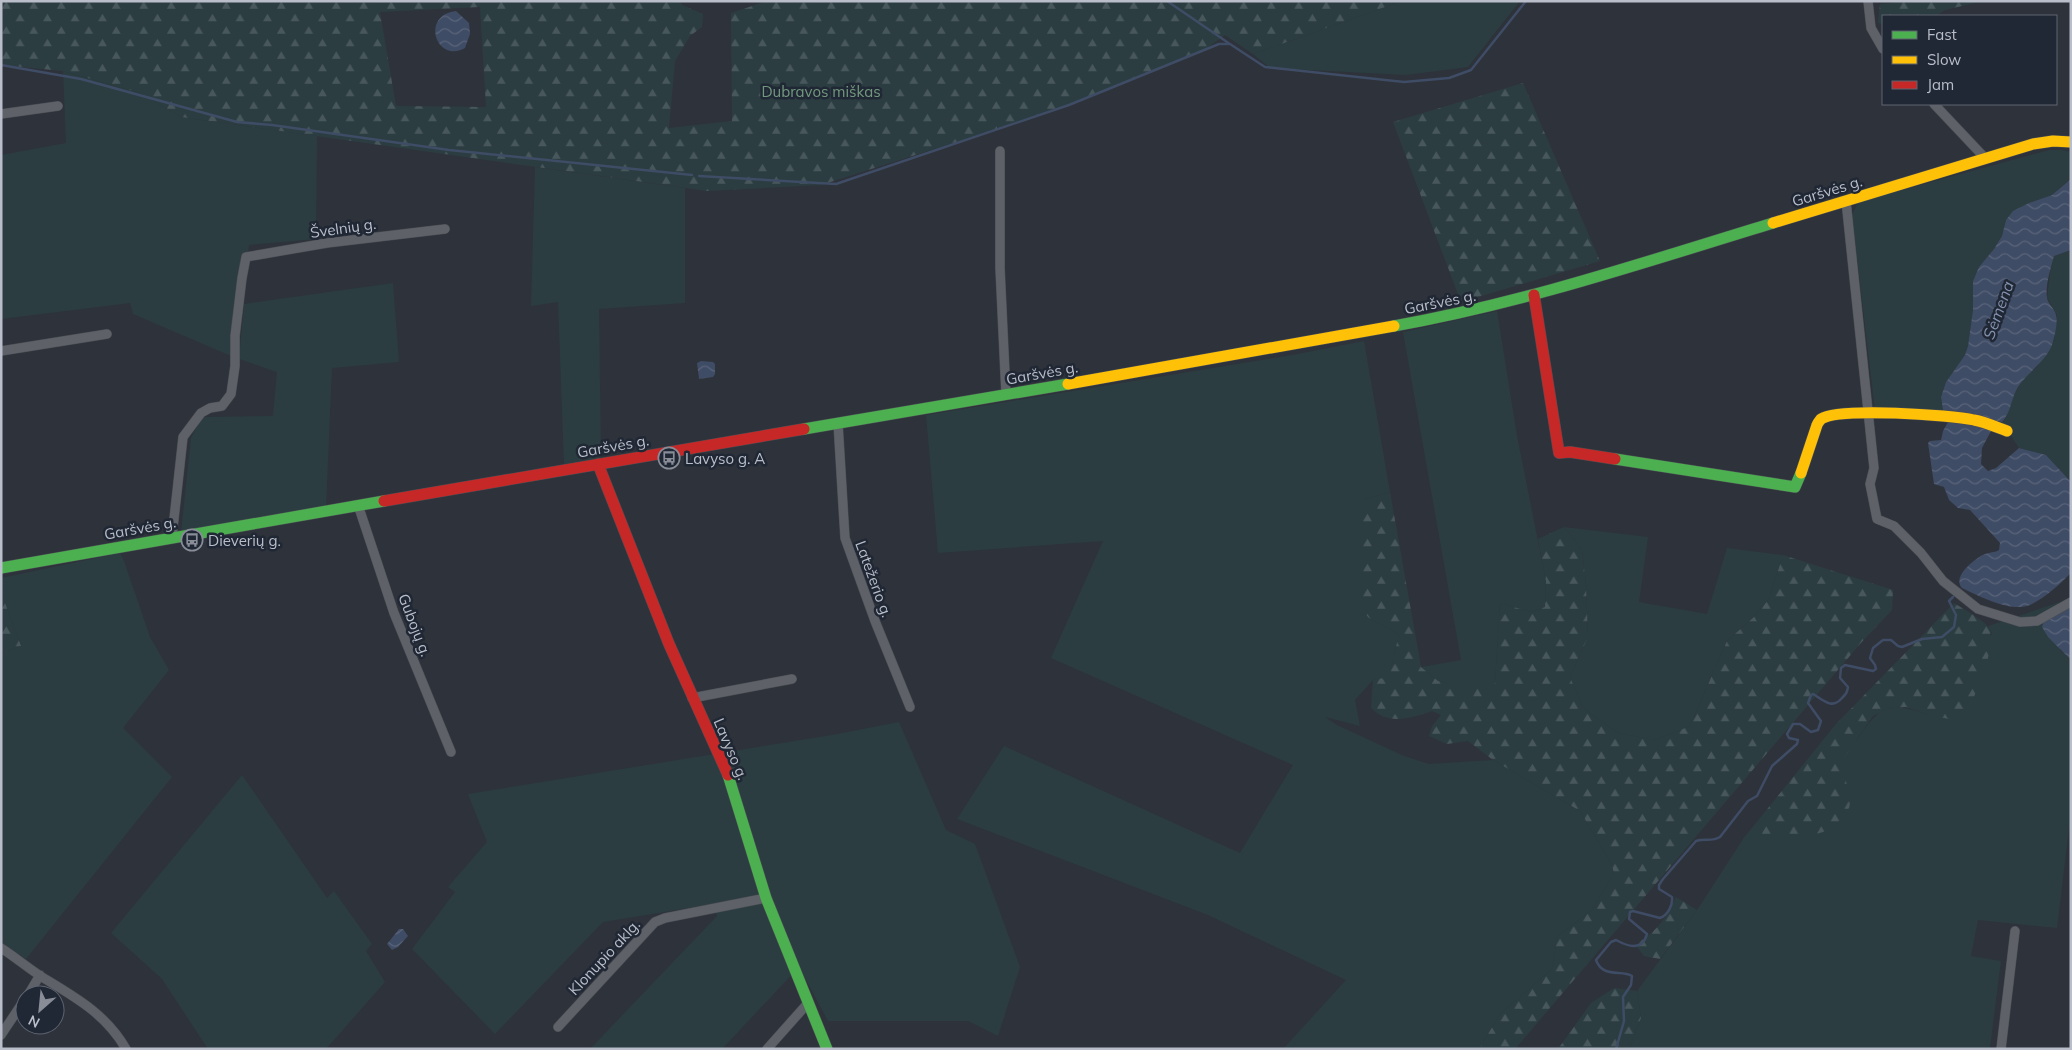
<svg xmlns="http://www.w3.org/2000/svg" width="2072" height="1050" font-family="Mulish,sans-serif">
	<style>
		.green { fill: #2b3d41 }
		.forest { fill: url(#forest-firs); fill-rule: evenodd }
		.water { fill: url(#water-waves) }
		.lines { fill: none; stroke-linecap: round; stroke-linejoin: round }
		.stream { stroke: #3f4c65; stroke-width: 2.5 }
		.street-casing { stroke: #4a4d53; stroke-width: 10 }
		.fast-casing { stroke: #4a4d53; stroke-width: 12 }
		.slow-casing { stroke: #4a4d53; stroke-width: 12 }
		.jam-casing { stroke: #4a4d53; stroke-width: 12 }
		.street { stroke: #5e6168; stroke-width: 9 }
		.fast { stroke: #4caf50; stroke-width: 11 }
		.slow { stroke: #ffc107; stroke-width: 11 }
		.jam { stroke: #c62828; stroke-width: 11 }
		.labels { text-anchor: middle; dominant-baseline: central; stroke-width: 5; stroke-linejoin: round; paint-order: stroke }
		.park-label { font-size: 15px; fill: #72997e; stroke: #212835 }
		.street-label { font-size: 15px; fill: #b9beca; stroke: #212835 }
		.poi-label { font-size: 15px; fill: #b9beca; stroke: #212835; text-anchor: start }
		.water-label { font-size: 16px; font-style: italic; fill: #8392af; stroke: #212835 }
	</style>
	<defs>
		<pattern id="forest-firs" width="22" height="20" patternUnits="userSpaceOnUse" patternTransform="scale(1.25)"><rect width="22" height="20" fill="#2b3d41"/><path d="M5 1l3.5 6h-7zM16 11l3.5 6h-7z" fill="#48575b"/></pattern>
		<pattern id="water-waves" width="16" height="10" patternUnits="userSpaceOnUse" patternTransform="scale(1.25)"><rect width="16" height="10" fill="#3f4c65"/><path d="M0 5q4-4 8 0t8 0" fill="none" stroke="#59647a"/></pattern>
	</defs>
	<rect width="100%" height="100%" fill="#2e323a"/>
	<path class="green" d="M1402 1H1520L1468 67 1406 75 1270 68 1253 54Z
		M63 71 140 93 181 117 317 136 316 239 249 245 248 253 243 257 231 356 133 314 130 303 1 319V155L66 143Z
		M2049 150H2062L2071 152V179L2052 195 2029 203 2006 220 2002 236 1994 249 1979 267 1973 281V310L1968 346 1965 355 1946 382 1941 397 1943 410 1875 411 1852 215 1858 202Z
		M535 167 685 188V303L599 309 601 458 564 464 558 302 531 306Z
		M2071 250V482L2046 455 2019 448 2002 422 2006 418 2014 394 2024 378 2037 367 2054 341 2057 315 2047 298 2050 273 2054 256Z
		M393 283 399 362 332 368 326 507 181 532 191 438 202 417 273 416 277 372 239 359 244 304Z
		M1497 311 1517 436 1546 581 1545 607 1531 612 1500 603 1495 683 1490 692 1438 681 1421 667 1461 660 1403 332Z
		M1364 341 1390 492 1363 500 1369 618 1399 634 1389 678 1373 680 1355 700 1360 726 1325 717 1337 725 1404 756 1429 764 1493 760 1580 811 1611 863 1614 873 1592 910 1557 937 1552 969 1500 1014 1479 1049H1283L1346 980 1208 915 957 819 1004 746 1240 853 1293 765 1051 658 1103 541 938 553 926 415 1292 355Z
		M1564 527 1648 537 1639 602 1707 614 1727 548 1783 555 1769 599 1754 617 1727 641 1690 726 1655 740 1618 733 1583 708 1570 677 1588 637 1586 584 1582 550Z
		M120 553 124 561 150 637 169 670 123 728 172 777 26 959 1 942V654L21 646 1 592V578Z
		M2071 594V607L2060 650 2071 660V829H2069L2057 928 1978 920 1971 956 2001 961 1990 1048 1995 1049H1629L1641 1018 1637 991 1697 910 1743 839H1799L1851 798C1847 786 1841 773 1843 760 1845 753 1853 744 1858 738 1881 704 1890 701 1929 715L1992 634 1988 626 2069 599Z
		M899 722 946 830 975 844 1020 967 998 1036 968 1021H828L799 967 722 1049H590L717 916 714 904 603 922 495 1034 412 949 455 892 448 887 487 842 468 794 832 735Z
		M242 775 327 898 334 891 372 944 366 951 385 982 326 1049H208L162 979 111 933Z"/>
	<path class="forest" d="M1 1H680L682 5 703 14 702 27 690 36 675 61 669 128 732 121 731 13 767 1H1402L1253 54 1225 35 1207 48 1051 112 821 185 707 191 181 117 140 93 63 71 1 65ZM480 7 486 107 396 106 380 12Z
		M1910 1H1983L1945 10 1936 16H1883V24L1878 23 1880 4Z
		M1523 83 1600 261 1461 302 1393 122Z
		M1390 492 1421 667 1438 681 1490 691 1495 683 1500 603 1531 612 1545 607 1546 581 1538 539 1564 527 1582 550 1586 584 1588 637 1570 677 1583 708 1618 733 1655 740 1690 726 1727 641 1754 617 1769 599 1783 555 1893 590 1892 610 1860 644 1515 1049H1479L1500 1014 1552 969 1557 937 1592 910 1614 873 1611 863 1580 811 1493 760 1468 741 1447 744 1429 736 1432 726 1441 715 1432 711C1418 716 1399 722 1385 717 1380 716 1375 711 1371 708L1373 680 1389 677 1399 634 1369 618 1359 607 1363 500Z
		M1 592 21 646 1 654Z
		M1954 603C1963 609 1984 620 1989 628 1998 644 1974 701 1964 716L1949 719 1929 715 1906 707 1889 708 1873 716 1844 758 1843 771 1851 798 1849 808 1836 825 1823 832 1799 839H1743L1836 724Z
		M1676 897 1697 910 1660 959 1644 956 1637 947 1639 942C1657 931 1667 917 1676 897Z
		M1614 988 1637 991 1641 1018 1629 1049H1558L1591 1003Z"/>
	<path class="water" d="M456 11 469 23 470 34 465 48C436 64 420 15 456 11Z
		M2071 179V250L2054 256C2051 268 2045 285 2047 298 2048 304 2055 309 2056 315 2058 321 2055 335 2053 342 2047 361 2029 371 2018 387 2011 398 2011 413 2002 422L1956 414 1943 410 1941 397 1946 382 1965 355 1968 346 1973 310V281L1979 267 1994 249 2002 236 2006 220 2013 211 2029 203 2052 195Z
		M701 361 713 362 715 364V374L713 377 699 379 697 363Z
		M1948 422 1989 427 1991 431 1982 448 1981 464 1988 471 1996 468 2019 448 2046 455 2071 482V573C2059 585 2045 598 2030 605 2011 613 1979 596 1962 588 1952 577 1973 560 1983 555 1988 552 1994 553 1999 550L2000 543 1970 510 1958 508 1949 500 1944 487 1934 484 1928 443 1930 441 1941 440 1943 431Z
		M2071 607V660L2048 637 2042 627 2044 621Z
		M399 929H403L408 936 398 947 392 950 387 944Z"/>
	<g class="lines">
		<path class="stream" d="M1167 1 1230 44
			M1 65 81 79 237 122 272 125 449 150 692 175
			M699 176 836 184 1069 105 1219 44H1230L1265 67 1404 82 1449 78 1471 70 1526 1
			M1616 1049 1624 1021 1623 997 1631 985 1632 976C1622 969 1603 979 1596 960L1611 942 1616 940C1627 946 1642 952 1647 934L1629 919 1630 912 1633 911 1660 918C1668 915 1673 905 1672 897L1659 889V885L1663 879 1696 841C1704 838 1712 842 1720 837L1748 801 1757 796 1772 766 1797 744 1798 740 1789 738 1787 734 1793 724H1800L1811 732 1818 730 1821 721 1808 703 1811 695 1813 694C1823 700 1832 710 1842 698 1846 694 1847 693 1848 687L1840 678 1841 668 1845 665 1873 671 1876 669 1875 665 1870 658 1873 648 1883 640H1891L1898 646 1902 647 1922 639 1942 637 1954 627 1956 615 1949 601 1953 597"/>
		<g class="street-casing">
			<path id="street" d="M1868 1 1871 28 1883 49
				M1934 104 1985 158
				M1 114 58 106
				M1000 151V268L1006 395
				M1846 201 1874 468 1870 484 1877 519 1894 526 1921 553 1943 581 1978 609 2020 622 2037 621 2071 602
				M1 351 107 334
				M838 423 845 538 875 621 910 707
				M358 505 394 613 451 752
				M172 537 183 437 201 413 210 408 222 406 231 394 235 366V336L242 278 246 257 327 243 445 229
				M692 698 792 679
				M1 948C15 957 28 968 42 977 75 997 106 1014 126 1049
				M28 995 40 975
				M558 1027 655 922 665 918 766 898
				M1 1035 25 999
				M767 1049 808 1003
				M2001 1049 2015 931"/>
		</g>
		<g class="fast-casing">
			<path id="fast" d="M1394 326C1524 303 1648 261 1773 223
				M804 429 1068 384
				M1615 459 1795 487 1801 473
				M1 568 384 501
				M728 775 766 898 827 1049"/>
		</g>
		<g class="slow-casing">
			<path id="slow" d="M1773 223 2033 144 2053 141 2071 142
				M1068 384 1394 326
				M1801 473 1817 425C1817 424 1821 419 1821 419 1839 407 1951 415 1974 420 1985 422 1996 427 2007 431"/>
		</g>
		<g class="jam-casing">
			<path id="jam" d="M1534 295 1559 453 1570 452 1615 459
				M598 464 669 644 728 775
				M384 501 804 429"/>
		</g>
		<use href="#street" class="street"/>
		<use href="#fast" class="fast"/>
		<use href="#slow" class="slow"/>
		<use href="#jam" class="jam"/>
	</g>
	<defs>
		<g id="bus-ring" transform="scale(1.125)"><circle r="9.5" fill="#212835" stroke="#888d98" stroke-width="1.5"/><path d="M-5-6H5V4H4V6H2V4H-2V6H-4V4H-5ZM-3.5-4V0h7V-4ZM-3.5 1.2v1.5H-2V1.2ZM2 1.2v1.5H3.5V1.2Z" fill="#888d98"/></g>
	</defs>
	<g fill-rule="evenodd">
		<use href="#bus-ring" x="669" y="458"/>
		<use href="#bus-ring" x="192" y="540"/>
	</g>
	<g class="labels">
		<g class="park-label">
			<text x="821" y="91">Dubravos miškas</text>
		</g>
		<g class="street-label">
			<text transform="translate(1827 191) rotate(-17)">Garšvės g.</text>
			<text transform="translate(343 228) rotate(-8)">Švelnių g.</text>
			<text transform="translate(1440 302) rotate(-11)">Garšvės g.</text>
			<text transform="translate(1042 373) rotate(-10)">Garšvės g.</text>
			<text transform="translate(613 446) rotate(-10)">Garšvės g.</text>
			<text transform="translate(140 528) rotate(-10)">Garšvės g.</text>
			<text transform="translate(874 579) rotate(70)">Latežerio g.</text>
			<text transform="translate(415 625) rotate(69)">Gubojų g.</text>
			<text transform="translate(731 749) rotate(67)">Lavyso g.</text>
			<text transform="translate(604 957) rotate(-47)">Klonupio aklg.</text>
		</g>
		<g class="poi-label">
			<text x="685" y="458">Lavyso g. A</text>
			<text x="208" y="540">Dieverių g.</text>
		</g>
		<g class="water-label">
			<text transform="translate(1998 310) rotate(-70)">Sėmena</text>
		</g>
	</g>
	<rect width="2072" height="1050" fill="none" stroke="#b9beca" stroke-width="5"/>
	<rect x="1882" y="15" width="175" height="90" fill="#212835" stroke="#5e6471"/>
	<rect x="1892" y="31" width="25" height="8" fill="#4caf50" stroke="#5e6471"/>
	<text x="1927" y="40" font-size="15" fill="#b9beca">Fast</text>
	<rect x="1892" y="56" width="25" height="8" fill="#ffc107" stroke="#5e6471"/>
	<text x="1927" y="65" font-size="15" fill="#b9beca">Slow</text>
	<rect x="1892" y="81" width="25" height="8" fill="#c62828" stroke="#5e6471"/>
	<text x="1927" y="90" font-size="15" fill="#b9beca">Jam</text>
	<g transform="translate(40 1010) rotate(207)"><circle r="24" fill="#212835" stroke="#5e6471"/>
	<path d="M0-4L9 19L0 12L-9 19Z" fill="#888d98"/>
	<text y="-8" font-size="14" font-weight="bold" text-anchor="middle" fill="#b9beca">N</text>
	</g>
</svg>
